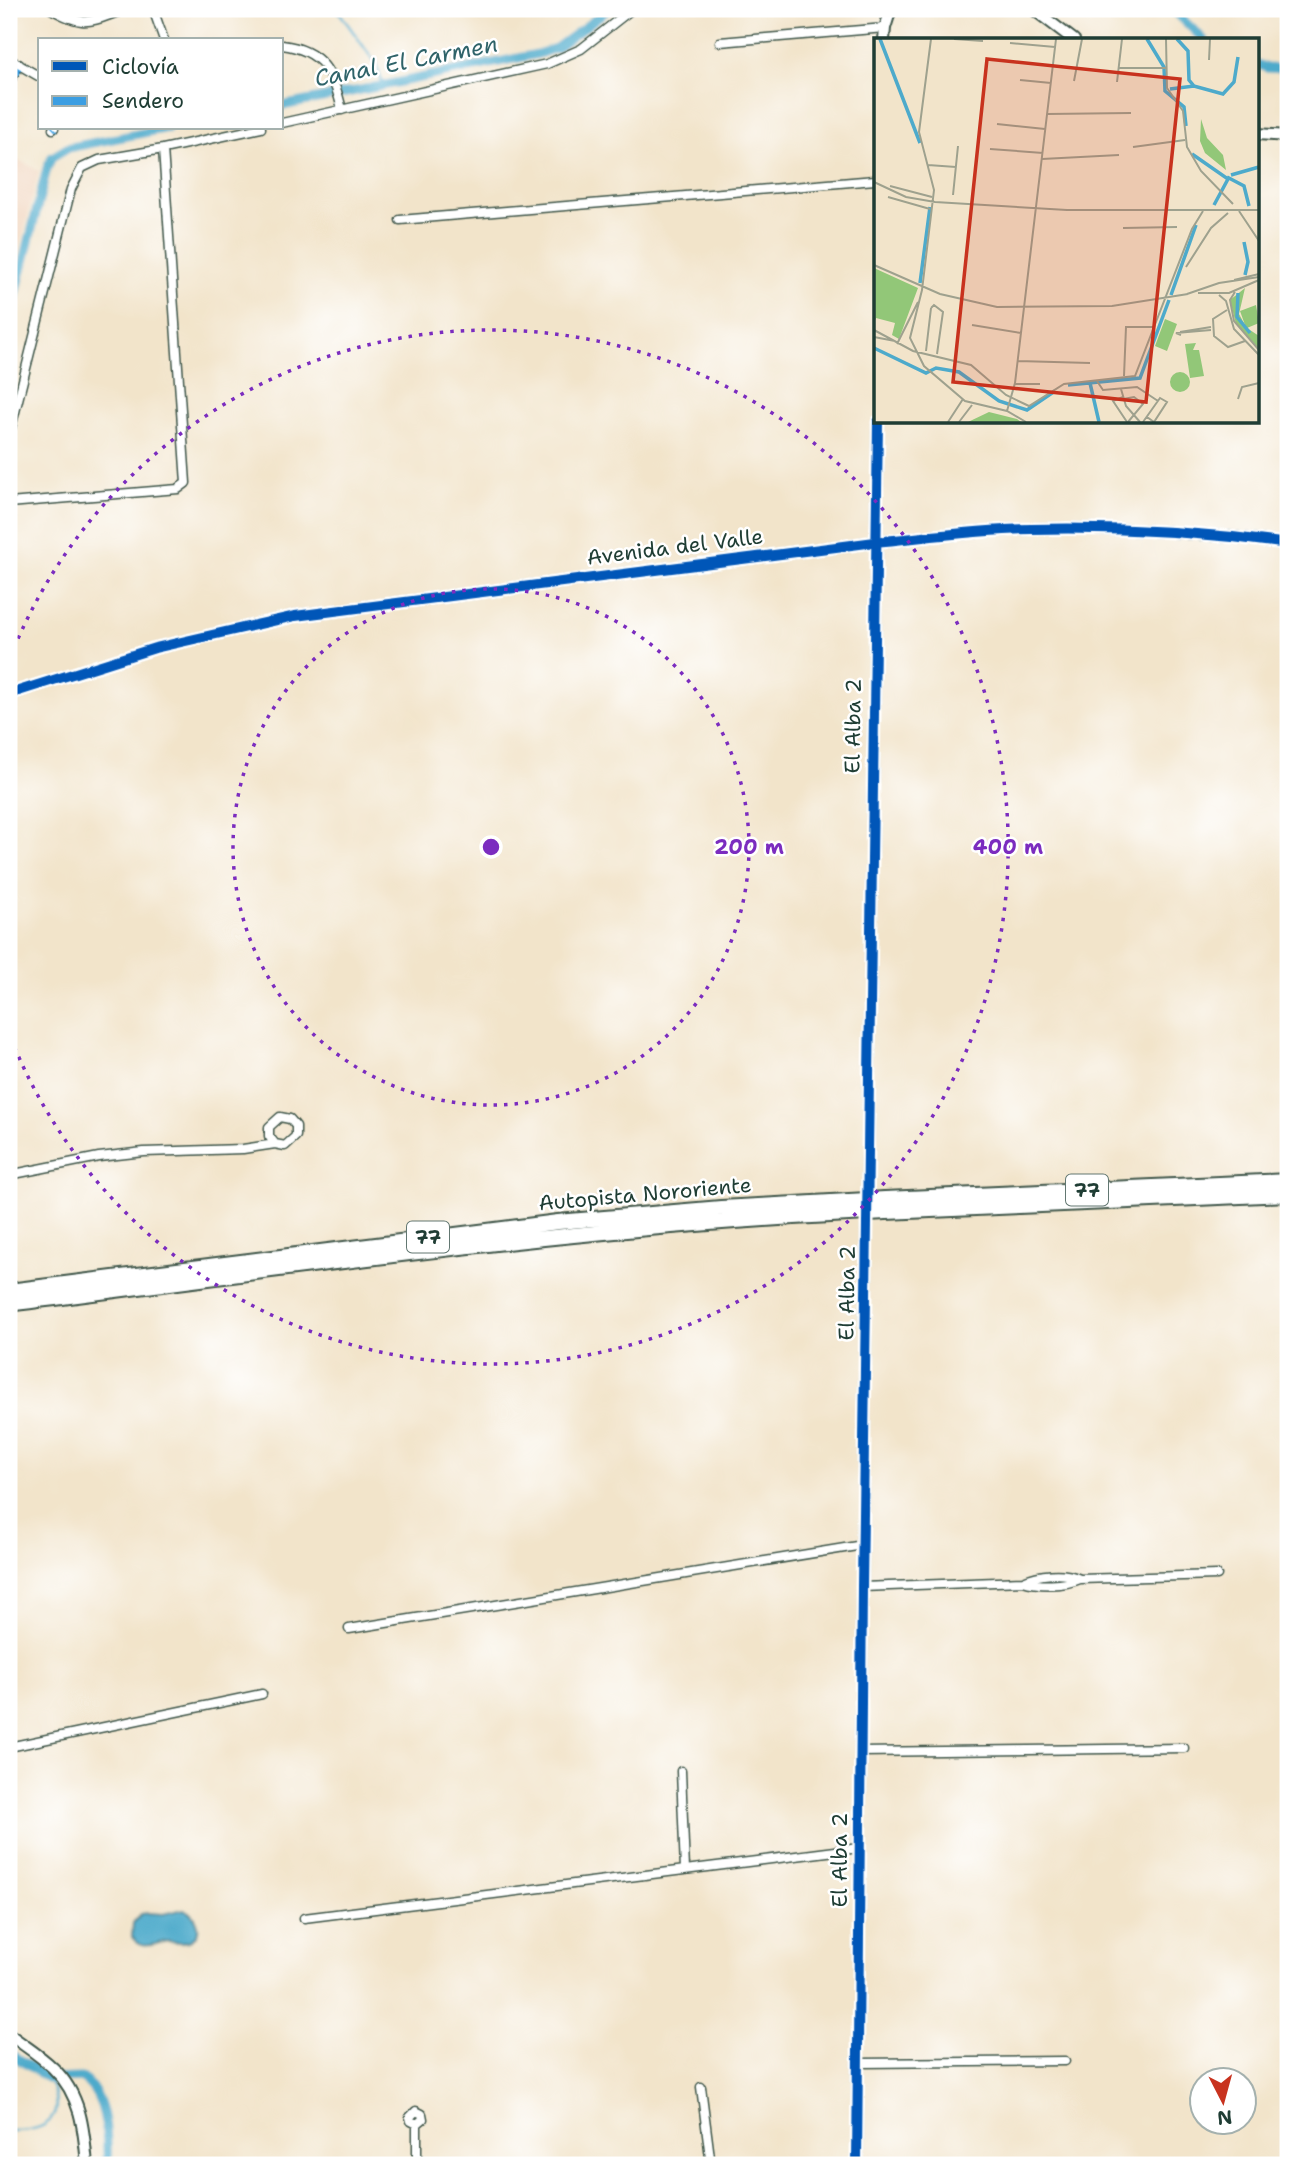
<svg xmlns="http://www.w3.org/2000/svg" width="1297" height="2174" font-family="'Shantell Sans',sans-serif">
	<style>
		.built { fill: #f1d5bd }
		.water { fill: #4daacb; stroke: #367480; stroke-width: 2 }
		.lines { fill: none; stroke-linecap: round; stroke-linejoin: round }
		.stream { stroke: #4daacb; stroke-width: 2.5 }
		.canal { stroke: #4daacb; stroke-width: 9 }
		.street-casing { stroke: #3f564a; stroke-width: 11 }
		.secondary-casing { stroke: #3f564a; stroke-width: 14 }
		.highway-casing { stroke: #3f564a; stroke-width: 18 }
		.street { stroke: #fff; stroke-width: 8 }
		.secondary { stroke: #fff; stroke-width: 10 }
		.highway { stroke: #fff; stroke-width: 14 }
		.highway-bridge-casing { stroke: #3f564a; stroke-width: 18; stroke-linecap: butt }
		.highway-bridge { stroke: #fff; stroke-width: 14 }
		.quiet { stroke: #3c9ee2; stroke-width: 9; stroke-dasharray: 18 9; stroke-linecap: butt }
		.cycleway-casing { stroke: #fff; stroke-width: 15 }
		.cycleway { stroke: #0057b8; stroke-width: 10 }
		.ring { fill: none; stroke: #7b2cbf; stroke-width: 3.5; stroke-dasharray: 3.5 7 }
		.labels { text-anchor: middle; dominant-baseline: central; stroke-width: 5; stroke-linejoin: round; paint-order: stroke }
		.shield { fill: #fff; stroke: #627771; stroke-width: 2 }
		.shield-label { font-size: 19px; font-weight: bold; fill: #1f3d34 }
		.street-label { font-size: 21px; fill: #1f3d34; stroke: #fff }
		.water-label { font-size: 23px; font-style: italic; fill: #2f6369; stroke: #fff }
		.inset-river { fill: none; stroke: #4daacb; stroke-width: 3.5 }
		.inset-road { fill: none; stroke: #9ea18e; stroke-width: 2 }
		.view { fill: #c8321e; fill-opacity: 0.15; stroke: #c8321e; stroke-width: 3.5 }
		.inset-edge { fill: none; stroke: #1f3d34; stroke-width: 3.5 }
		.centre { fill: #7b2cbf; stroke: #fff; stroke-width: 3.5 }
		.ring-label { font-size: 21px; text-anchor: middle; font-weight: bold; fill: #7b2cbf; stroke: #fff; stroke-width: 5; stroke-linejoin: round; paint-order: stroke }
	</style>
	<rect width="100%" height="100%" fill="#fff"/>
	<filter id="ink" filterUnits="userSpaceOnUse"><feTurbulence type="fractalNoise" baseFrequency=".0143" numOctaves="2"/><feDisplacementMap in="SourceGraphic" scale="14" xChannelSelector="R" yChannelSelector="G"/><feConvolveMatrix kernelMatrix="1 2 1 2 8 2 1 2 1" color-interpolation-filters="sRGB"/></filter>
	<filter id="wash" filterUnits="userSpaceOnUse"><feTurbulence type="fractalNoise" baseFrequency=".00686" numOctaves="4" result="noise"/><feDisplacementMap in="SourceGraphic" scale="28" xChannelSelector="R" yChannelSelector="G"/><feGaussianBlur stdDeviation="1.57" result="paint"/><feColorMatrix in="noise" values="0 0 0 0 0 0 0 0 0 0 0 0 0 0 0 0 0 1.4 0 .05"/><feComposite in="paint" operator="in"/></filter>
	<g filter="url(#wash)">
		<rect width="100%" height="100%" fill="#f2e4ca"/>
		<path class="built" d="M9 155 39 171 9 293Z"/>
		<path class="water" d="M184 1909C196 1914 205 1931 191 1940 183 1944 176 1941 168 1941 154 1943 143 1952 132 1937L133 1923 141 1914 149 1913 163 1914Z"/>
		<g class="lines">
			<path class="stream" d="M337 9 376 64 383 84
				M9 2131C48 2132 67 2118 49 2079"/>
			<path class="canal" d="M1172 9 1204 40
				M1257 64 1267 68 1288 69
				M282 106 538 54 556 48 609 9
				M9 322 47 168 52 157 67 148 168 128
				M9 2053 49 2079 81 2078C107 2093 108 2139 107 2165"/>
		</g>
	</g>
	<g filter="url(#ink)">
		<g class="lines">
			<g class="street-casing">
				<path id="street" d="M51 9C87 29 90 21 127 9
					M153 9 164 40
					M155 12 167 9
					M720 42 885 28
					M282 45C323 50 334 74 342 110
					M9 59 40 77
					M9 83 19 64
					M282 123 547 64 581 49 632 9
					M53 129 54 128
					M400 220 875 180
					M9 436 71 189 82 168 99 160 163 149 261 128
					M9 503 178 489 186 483 163 149
					M9 1175 99 1157 144 1152 243 1149 275 1144 285 1146 296 1136V1126L290 1119 280 1117 269 1127V1136L275 1144
					M1023 1581C1038 1574 1064 1571 1080 1579
					M862 1587 1023 1581C1039 1586 1064 1586 1080 1579L1217 1575
					M349 1629 863 1545
					M9 1747 262 1694
					M860 1752 1184 1748
					M681 1771 685 1870
					M304 1918 859 1848
					M859 2063 1065 2061
					M701 2087 711 2165
					M417 2165V2124L423 2119 422 2114 416 2111 410 2117 411 2121 417 2124"/>
			</g>
			<g class="secondary-casing">
				<path id="secondary" d="M1033 9 1074 40
					M884 40 885 28 891 9
					M1257 134 1288 136
					M9 694 155 648 295 616 875 542C927 537 979 530 1031 529 1117 527 1203 532 1288 544
					M9 2034C23 2045 40 2055 53 2068 81 2094 84 2130 87 2165
					M857 2165 862 1587 878 422"/>
			</g>
			<g class="highway-casing">
				<path id="highway" d="M885 1199 1288 1181
					M886 1212 1288 1194
					M9 1291 558 1222 721 1208 849 1201
					M9 1304C288 1268 567 1228 849 1214"/>
			</g>
			<use href="#street" class="street"/>
			<use href="#secondary" class="secondary"/>
			<use href="#highway" class="highway"/>
			<g class="highway-bridge-casing">
				<path id="highway-bridge" d="M849 1201 885 1199
					M849 1214 886 1212"/>
			</g>
			<use href="#highway-bridge" class="highway-bridge"/>
			<path class="quiet" d="M155 12 167 9
				M9 83 19 64
				M53 129 54 128"/>
			<g class="cycleway-casing">
				<path id="cycleway" d="M9 694 155 648 295 616 875 542C927 537 979 530 1031 529 1117 527 1203 532 1288 544
					M857 2165 862 1587 878 422"/>
			</g>
			<use href="#cycleway" class="cycleway"/>
		</g>
	</g>
	<g class="ring">
		<circle cx="491" cy="847" r="258"/>
		<path d="M10 658A517 517 0 1 1 10 1036"/>
	</g>
	<g class="labels">
		<g class="shield">
			<rect x="1066" y="1174.5" width="42" height="31" rx="5"/>
			<rect x="407" y="1221.5" width="42" height="31" rx="5"/>
		</g>
		<g class="shield-label">
			<text x="1087" y="1190">77</text>
			<text x="428" y="1237">77</text>
		</g>
		<g class="street-label">
			<text transform="translate(675 547) rotate(-7)">Avenida del Valle</text>
			<text transform="translate(853 726) rotate(-89)">El Alba 2</text>
			<text transform="translate(645 1194) rotate(-5)">Autopista Nororiente</text>
			<text transform="translate(847 1293) rotate(-89)">El Alba 2</text>
			<text transform="translate(840 1860) rotate(-90)">El Alba 2</text>
		</g>
		<g class="water-label">
			<text transform="translate(406 61) rotate(-11)">Canal El Carmen</text>
		</g>
	</g>
	<g transform="translate(874 38)">
		<rect width="385" height="385" fill="#f2e4ca"/>
		<path d="M327 81 333 100 349 117 352 132 331 115 326 103ZM0 230 44 250 25 301 18 297 21 285 2 280 0 285ZM371 250 365 276 371 287 366 273 382 267 385 285 373 290 385 298V311L362 286 356 262ZM291 281 303 286 293 313 281 308ZM322 305 319 312H325L330 338 316 340 311 306ZM296 344a10 10 0 1 1 20 0a10 10 0 1 1-20 0ZM115 374 143 381 147 384H94Z" fill="#92c778"/>
		<path class="inset-river" d="M6 1 46 105M273 1 290 29 291 53 310 69 312 88M303 1 314 13 315 42 320 48M296 51 320 48 349 56 360 44 364 19M318 116 354 141 340 167M357 137 385 129M353 139 370 148 375 168M370 204 374 224 371 237M46 245 56 169M364 255 363 279 376 295M297 257 322 187M0 310 52 335 62 330 85 334 125 363 153 372 181 353M216 345 225 384M194 347 266 340 295 262"/>
		<path class="inset-road" d="M57 1 45 94 60 152 48 252 36 300 50 328 91 363 133 373 152 384M80 1 109 3M292 1 293 50 309 73 313 109 327 133 359 166M136 5 181 9M335 22 336 1M244 30H293M146 42 177 45M200 43 208 1M243 44 248 1M173 76 257 75M123 86 171 91M259 109 311 102M116 111 169 115M168 121 245 117M54 127 82 129M0 144 32 159 61 164 193 172H385M16 148 58 159M79 157 84 108M14 159 56 171M365 173 385 203M249 190 303 189M0 227 66 256 123 269 238 268 314 256M312 229 337 190 354 175M360 242 385 236M361 254 356 262 360 283 385 312M324 255H355L385 242M313 256 345 245 385 239M345 257 352 263 360 291 385 317M57 270 60 267 69 274 63 316M353 272 339 281 340 298 354 309 371 303M98 287 147 295M0 292 39 313 97 327 132 357 155 368 190 346 261 338 318 191 329 173M306 294 337 289M307 297 302 295 337 292M0 299 21 303M23 306 44 264M52 313 57 270M144 323 216 325M250 338 252 289H281M223 343 229 352 263 349 284 363M141 346H166M247 351 252 368 266 384M249 359 239 363 253 384M249 361 260 359 269 366 254 384M364 361 368 349 385 345M133 373 141 345 182 1M74 384 89 361M85 384 98 367M269 384 286 360 293 364 280 384 273 379"/>
		<path class="view" d="M113 21 306 41 272 364 79 344Z"/>
		<rect width="385" height="385" class="inset-edge"/>
	</g>
	<circle cx="491" cy="847" r="10" class="centre"/>
	<g class="ring-label">
		<text x="749" y="854">200 m</text>
		<text x="1008" y="854">400 m</text>
	</g>
	<rect width="1297" height="2174" fill="none" stroke="#fff" stroke-width="35"/>
	<rect x="38" y="38" width="245" height="91" fill="#ffffff" stroke="#a5b1ae" stroke-width="2"/>
	<rect x="52" y="61" width="35" height="10" fill="#0057b8" stroke="#a5b1ae" stroke-width="2"/>
	<text x="102" y="74" font-size="21" fill="#1f3d34">Ciclovía</text>
	<rect x="52" y="96" width="35" height="10" fill="#3c9ee2" stroke="#a5b1ae" stroke-width="2"/>
	<text x="102" y="108" font-size="21" fill="#1f3d34">Sendero</text>
	<g transform="translate(1223 2101) rotate(174)"><circle r="33" fill="#ffffff" stroke="#a5b1ae" stroke-width="2"/>
	<path d="M0-5L12 26L0 18L-12 26Z" fill="#c8321e"/>
	<text y="-10" font-size="19" font-weight="bold" text-anchor="middle" fill="#1f3d34">N</text>
	</g>
</svg>
